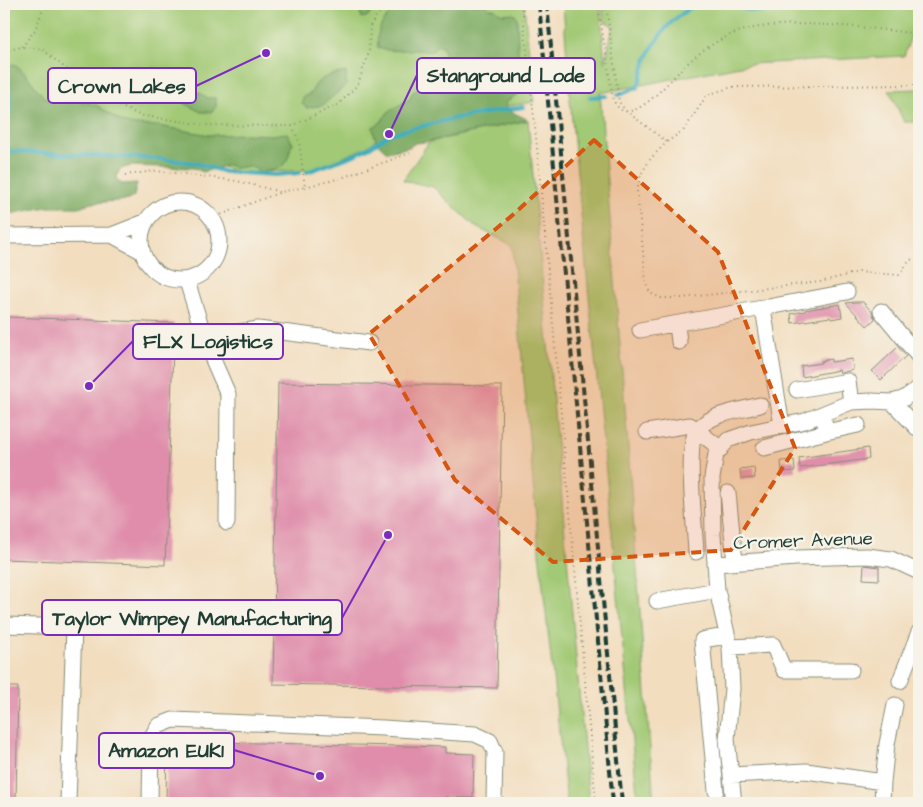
<svg xmlns="http://www.w3.org/2000/svg" width="923" height="807" font-family="'Architects Daughter',sans-serif">
	<style>
		.green { fill: #a2c974; stroke: #608354 }
		.forest { fill: #81ad66; stroke: #50754d }
		.lines { fill: none; stroke-linecap: round; stroke-linejoin: round }
		.stream { stroke: #3fadbd; stroke-width: 4 }
		.building { fill: #df8daa }
		.minor-casing { stroke: #888d79; stroke-width: 17 }
		.path { stroke: #888d79; stroke-width: 2; stroke-dasharray: 1 4; stroke-linecap: butt }
		.minor { stroke: #fff; stroke-width: 15 }
		.rail { stroke: #1f3d34; stroke-width: 4; stroke-dasharray: 8 4; stroke-linecap: butt }
		.marked { fill: #d45610; fill-opacity: 0.2; stroke: #d45610; stroke-width: 4; stroke-dasharray: 10 6; stroke-linejoin: round }
		.labels { text-anchor: middle; dominant-baseline: central; stroke-width: 5; stroke-linejoin: round; paint-order: stroke }
		.street-label { font-size: 19px; fill: #1f3d34; stroke: #f7f3e8 }
		.leader { fill: none; stroke: #7b2cbf; stroke-width: 2 }
		.callout-dot { fill: #7b2cbf; stroke: #f7f3e8; stroke-width: 2 }
		.callout { fill: #f7f3e8; stroke: #7b2cbf; stroke-width: 2 }
		.callout-label { font-size: 20px; text-anchor: middle; font-weight: bold; fill: #1f3d34 }
	</style>
	<rect width="100%" height="100%" fill="#f7f3e8"/>
	<filter id="ink" filterUnits="userSpaceOnUse"><feTurbulence type="fractalNoise" baseFrequency=".02" numOctaves="2"/><feDisplacementMap in="SourceGraphic" scale="10" xChannelSelector="R" yChannelSelector="G"/><feConvolveMatrix kernelMatrix="1 2 1 2 8 2 1 2 1" color-interpolation-filters="sRGB"/></filter>
	<filter id="wash" filterUnits="userSpaceOnUse"><feTurbulence type="fractalNoise" baseFrequency=".0096" numOctaves="4" result="noise"/><feDisplacementMap in="SourceGraphic" scale="20" xChannelSelector="R" yChannelSelector="G"/><feGaussianBlur stdDeviation="1.12" result="paint"/><feColorMatrix in="noise" values="0 0 0 0 0 0 0 0 0 0 0 0 0 0 0 0 0 1.4 0 .05"/><feComposite in="paint" operator="in"/></filter>
	<g filter="url(#wash)">
		<rect width="100%" height="100%" fill="#f2ddbe"/>
		<path class="green" d="M4 4H524L534 102 457 114 387 131 367 147 312 170 239 173 196 157 4 155Z
			M563 4H600L605 63 613 26 604 21 602 4H919V13L904 56 750 64 600 93 627 433 654 803H638L570 100Z
			M919 89V122H904L889 90Z
			M528 120 589 803H567L539 551 512 245 476 227 433 187 403 180 429 142Z"/>
		<path class="forest" d="M357 4H382L371 9 369 16 362 18Z
			M398 4H487L488 8 495 9 502 14 513 13 517 17 519 80 522 91 506 102V107C513 114 520 115 528 120L426 142 415 143 409 147 388 152C378 146 374 138 373 127L380 123 389 111 410 99 412 93 437 78 447 83 453 78 457 70 447 66 443 46H435L433 51C425 52 423 50 416 50 402 49 393 53 378 48 375 27 385 19 398 4Z
			M14 64C29 73 35 91 49 101L62 98 76 100 96 105 122 122 135 125 158 126 210 135 249 134 272 135 287 133 293 144 291 146C287 169 280 169 259 173L258 170 249 166 236 168 228 165 203 172 194 168 131 166 120 169 116 178 122 184 137 183 134 196 128 200 92 203 78 207H47L4 215V66Z
			M155 68 166 82 188 91 200 93 207 98H216V107L211 112H201L181 101 160 102 154 96 141 95V93L134 91 132 87 124 86 122 82H118L117 78 121 74 129 73 135 77 141 72Z
			M346 72V85L323 105 307 108 302 104 303 97 311 93C318 76 330 75 346 72Z"/>
		<g class="lines">
			<path class="stream" d="M731 4 744 9 762 12 781 4
				M4 78 8 81 10 105 4 141
				M618 95 637 88C642 78 643 67 647 58 658 34 675 15 698 4
				M590 97 606 96
				M4 151 163 159 195 163 225 172 276 175 299 173
				M307 172 354 155 370 147 389 134 456 118 523 107"/>
		</g>
		<g id="blocks">
			<path class="building" d="M855 302H863L872 312 875 319 867 326 846 303Z
				M840 304 842 317 831 319 830 317 792 323 791 314 805 311V310Z
				M8 317 174 323 165 565 4 559V450Z
				M898 347 906 356 881 380 872 371Z
				M831 359V362L852 359 853 370 840 373 839 370 802 377 801 366 821 363V361Z
				M278 383 502 386 497 688 273 684Z
				M868 448 869 459 800 468 799 458Z
				M794 460 795 471 782 472 781 461Z
				M754 467 755 478 741 479 740 469Z
				M864 565 879 567V580L863 579Z
				M4 687H18L16 803H4Z
				M167 741 445 747V753L474 754 473 798 445 797V803H166Z"/>
		</g>
	</g>
	<g filter="url(#ink)">
		<use href="#blocks" fill-opacity="0" stroke="#888d79" stroke-width="1"/>
		<g class="lines">
			<g class="minor-casing">
				<path id="minor" d="M141 241a39 39 0 1 1 78 0a39 39 0 1 1-78 0Z
					M112 235 141 251
					M4 236 112 235 145 222
					M187 281 207 346 228 394 227 523
					M881 311 919 357
					M677 324 679 342
					M640 330 763 308
					M204 338 258 329 369 343
					M797 390 848 381 851 402
					M892 402 919 430
					M825 424 826 432 858 425
					M782 426 763 308 847 292
					M647 432 690 425 721 449
					M764 448 826 432
					M728 493 735 562
					M696 552C695 530 685 443 697 430 711 413 739 411 760 405
					M715 564 796 558 867 556 891 559 919 572
					M657 601 717 590
					M4 625 74 627 68 803
					M730 647 773 645 784 670H851
					M900 681 919 632
					M731 775 806 771 883 782 887 744 895 705
					M716 791 702 640 727 636
					M150 803 151 738 158 726 173 720 383 728 475 734 490 741 495 752 494 803
					M734 803 727 739 732 689 730 647 717 590 713 535 712 478 716 454 728 440 751 432 805 421 851 402 872 401 892 402 903 399 919 388
					M882 803 883 782"/>
			</g>
			<path class="path" d="M522 4 537 147 596 803
				M598 4 613 100C615 103 617 107 620 109 638 122 674 75 686 65 698 53 715 42 730 35 776 15 869 28 919 34
				M606 4 619 102 626 111 667 142
				M22 47 35 30 45 4
				M4 51 22 47 42 49 99 96 139 115 204 125 292 126 339 104 358 84 369 52 370 26 377 15 390 4
				M919 85 732 87 707 95 684 130 667 142 651 158 641 174 637 191 646 282 650 293 661 298H681L820 282 858 272 899 275 910 260 919 258
				M125 175 155 171 176 173 237 181 281 192 305 187 299 141 292 126
				M305 187 341 178 410 153
				M212 218 281 192"/>
			<use href="#minor" class="minor"/>
			<path class="rail" d="M539 4 613 803
				M547 4 622 803"/>
		</g>
	</g>
	<path class="marked" d="M594 140 718 252 795 448 731 550 553 562 455 480 369 334 515 213Z"/>
	<g class="labels">
		<g class="street-label">
			<text transform="translate(803 541) rotate(-2)">Cromer Avenue</text>
		</g>
	</g>
	<path class="leader" d="M389 134L417 75M266 53L196 86M89 386L133 341M388 535L342 618M320 776L234 750"/>
	<g class="callout-dot">
		<circle cx="389" cy="134" r="5"/>
		<circle cx="266" cy="53" r="5"/>
		<circle cx="89" cy="386" r="5"/>
		<circle cx="388" cy="535" r="5"/>
		<circle cx="320" cy="776" r="5"/>
	</g>
	<g class="callout">
		<rect x="417" y="58" width="178" height="35" rx="5"/>
		<rect x="48" y="68" width="148" height="35" rx="5"/>
		<rect x="133" y="324" width="150" height="35" rx="5"/>
		<rect x="42" y="600" width="300" height="35" rx="5"/>
		<rect x="99" y="733" width="135" height="35" rx="5"/>
	</g>
	<g class="callout-label">
		<text x="506" y="82">Stanground Lode</text>
		<text x="122" y="93">Crown Lakes</text>
		<text x="208" y="348">FLX Logistics</text>
		<text x="192" y="625">Taylor Wimpey Manufacturing</text>
		<text x="166" y="757">Amazon EUK1</text>
	</g>
	<rect width="923" height="807" fill="none" stroke="#f7f3e8" stroke-width="20"/>
</svg>
